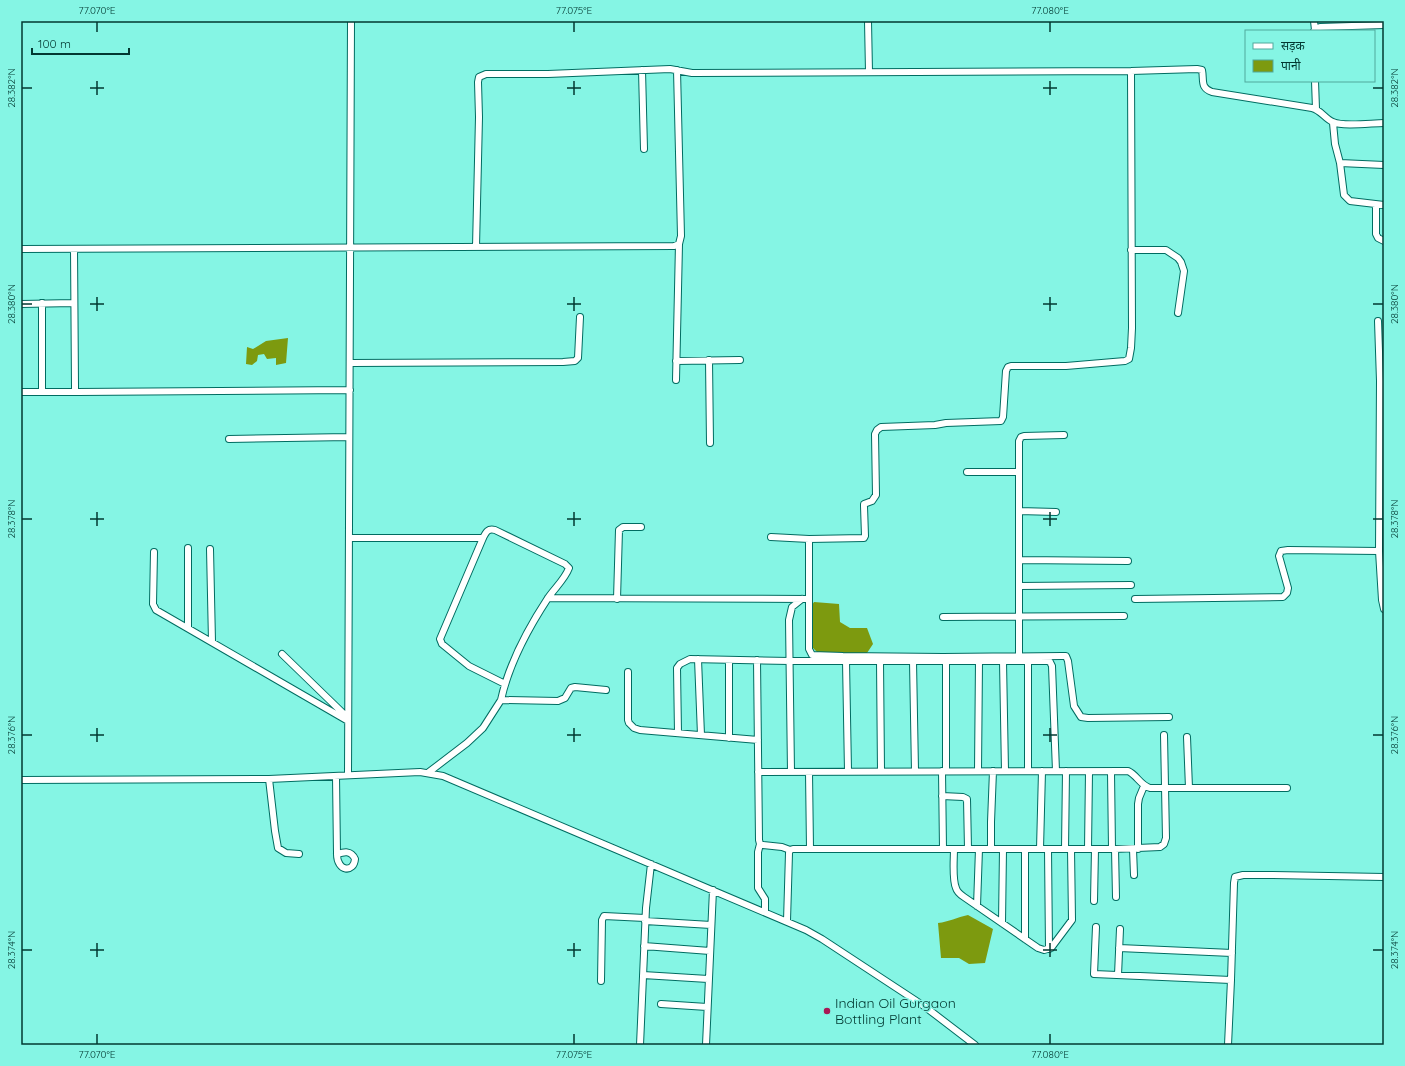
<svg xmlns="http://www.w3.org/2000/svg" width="1405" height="1066" font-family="Quicksand,'Noto Sans Devanagari',sans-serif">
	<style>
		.water { fill: #7d9a0f }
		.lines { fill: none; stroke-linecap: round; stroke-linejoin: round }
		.minor-casing { stroke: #006c61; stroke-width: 8 }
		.minor { stroke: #fff; stroke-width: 6 }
		.ticks { fill: none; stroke: #023831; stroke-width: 1.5 }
		.poi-dot { fill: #a81855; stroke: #85f5e4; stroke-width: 1.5 }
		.labels { text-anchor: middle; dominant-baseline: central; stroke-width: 3; stroke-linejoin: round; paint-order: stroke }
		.poi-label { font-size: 14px; fill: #023831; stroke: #85f5e4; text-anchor: start }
		.neatline { fill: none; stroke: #023831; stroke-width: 1.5 }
		.ticks-label { font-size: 10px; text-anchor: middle; fill: #023831 }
	</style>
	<rect width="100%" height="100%" fill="#85f5e4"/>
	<path class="water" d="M288 338 286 363 276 365V358L267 359 264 354 258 355 257 361 252 365 246 364 247 347 253 349 266 341Z
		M814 602 839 604 840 622 850 628H867L873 644 867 653H818L810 645V608Z
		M968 915 993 929 985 963 969 964 959 958H941L938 923C949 922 957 917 968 915Z"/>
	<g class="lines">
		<g class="minor-casing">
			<path id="minor" d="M868 21 869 72
				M1314 21 1315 30
				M1314 31 1317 28 1320 27 1384 25
				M642 70 644 149
				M1315 81 1316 109
				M1333 123 1335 144 1340 163 1344 195 1350 201 1384 205
				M1340 163 1384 165
				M1376 205V234L1378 238 1384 241
				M476 247 479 117 478 82 479 77 486 74H548L670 69 692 73 1131 71 1197 69 1202 70C1204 80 1200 88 1212 92L1312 108C1321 110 1325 119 1333 122 1343 127 1372 123 1384 123
				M21 249 674 246 679 244 681 236 677 70
				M74 249 75 385V390L77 392 350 390
				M1131 250H1166L1178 258 1181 262 1184 271 1178 313
				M42 303V392
				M21 304 74 303
				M1378 321 1380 381 1379 551 1382 600 1384 609
				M709 360 710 443
				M676 361 740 360
				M350 363 563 362 575 361 578 358 580 317
				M676 380 679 244
				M21 392H77
				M229 439 349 437
				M967 472H1019
				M1019 511 1056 512
				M771 537 809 539 864 538 865 536 864 506V504L872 501 876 495 875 434 877 430 881 427 935 425 946 423 1001 421 1003 417 1006 371 1008 367 1011 366H1066L1125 361 1129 359 1131 348 1132 328 1131 71
				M349 538H483
				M809 539V649L812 655 843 656 943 657 1062 656H1066L1068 661 1074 706 1081 717 1088 718 1169 717
				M188 548V628
				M210 549 212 642
				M154 552 153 604 156 610 348 721
				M1019 560 1128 561
				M1019 586 1131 585
				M548 598 809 599
				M617 599 619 530 623 527H641
				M1135 599 1283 597 1287 593 1288 588 1279 556 1281 551 1288 550 1379 551
				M943 617 1124 616
				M282 654 348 718
				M1019 656V441L1021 437 1024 436 1064 435
				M698 659 701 735
				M757 660 759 840 760 844 763 845 782 847 790 850
				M846 661 848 771
				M880 661 881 771
				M913 661 915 771
				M946 661V771
				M1003 661 1005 771
				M1028 661V771
				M628 672V720L629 723 634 728 640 730 758 740
				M501 700C509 663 527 630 548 598 554 589 565 579 569 568L565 564 495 530C488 528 486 532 483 538L440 639 442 644 469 666 505 684
				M678 733 677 668 680 664 690 659 790 661H1048L1050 662 1052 666 1056 771
				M1187 737 1189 788
				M729 738V660
				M942 771 943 849
				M978 771 979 661
				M429 772 467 743 483 728 501 700 558 701 565 698 571 688 575 687 606 690
				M758 772 1128 771C1137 775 1140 785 1150 788H1287
				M791 772 789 620 792 607 802 599
				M809 772 810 849
				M1111 772 1112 849
				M348 775 351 21
				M336 776 337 854C337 872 354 873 355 859 351 850 344 852 337 854
				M269 779 275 831 278 848 286 853 299 854
				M21 780 269 779 420 772 443 776 806 930 822 939 924 1006 975 1045
				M942 796 963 797 967 799 968 849
				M760 844 758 852V888L765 899V912
				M954 849C954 859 952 879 956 888 957 892 961 895 964 897L1038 948 1044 950 1051 948 1072 920 1071 849
				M991 849V822L993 771
				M1025 849V939
				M1040 849 1042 771
				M1048 849 1049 949
				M1065 849 1066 771
				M1088 849 1089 772
				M1115 849 1116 897
				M1133 849 1134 875
				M1138 849V804L1139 798 1144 786
				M1094 901 1095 849
				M977 906 979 849
				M645 921 711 925
				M787 921 789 853 790 850 793 849H1115L1160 847 1164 844 1166 838 1164 735
				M1002 923 1003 849
				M1096 927 1094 974 1231 980
				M644 946 710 951
				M1119 948 1232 953
				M643 975 708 979
				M1118 975 1120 929
				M601 981 602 920 604 916 645 918
				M661 1004 707 1007
				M640 1045 646 908 651 864
				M706 1045 713 890
				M1228 1045 1231 980 1234 883 1235 877 1243 875H1273L1384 877"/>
		</g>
		<use href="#minor" class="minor"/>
	</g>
	<path class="ticks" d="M97 22V32M574 22V32M1050 22V32M97 81V95M574 81V95M1050 81V95M22 88H32M90 88H104M567 88H581M1043 88H1057M1373 88H1383M97 297V311M574 297V311M1050 297V311M22 304H32M90 304H104M567 304H581M1043 304H1057M1373 304H1383M97 512V526M574 512V526M1050 512V526M22 519H32M90 519H104M567 519H581M1043 519H1057M1373 519H1383M97 728V742M574 728V742M1050 728V742M22 735H32M90 735H104M567 735H581M1043 735H1057M1373 735H1383M97 943V957M574 943V957M1050 943V957M22 950H32M90 950H104M567 950H581M1043 950H1057M1373 950H1383M97 1034V1044M574 1034V1044M1050 1034V1044"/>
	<circle class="poi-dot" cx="827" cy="1011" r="4"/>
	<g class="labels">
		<g class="poi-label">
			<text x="835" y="1003">Indian Oil Gurgaon<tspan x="835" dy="16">Bottling Plant</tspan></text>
		</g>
	</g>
	<rect width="1405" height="1066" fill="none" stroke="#85f5e4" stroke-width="44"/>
	<rect x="1245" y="30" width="130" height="52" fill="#85f5e4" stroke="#51a99c"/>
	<rect x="1253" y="43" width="20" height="6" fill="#ffffff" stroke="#51a99c"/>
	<text x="1281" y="50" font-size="12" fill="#023831">सड़क</text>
	<rect x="1253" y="60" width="20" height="12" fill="#7d9a0f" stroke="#51a99c"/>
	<text x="1281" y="70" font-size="12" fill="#023831">पानी</text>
	<path d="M32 48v6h97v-6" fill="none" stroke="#023831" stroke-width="2"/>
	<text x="38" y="48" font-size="12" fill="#023831" stroke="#85f5e4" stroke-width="3" paint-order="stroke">100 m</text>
	<rect x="22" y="22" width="1361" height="1022" class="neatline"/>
	<g class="ticks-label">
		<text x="97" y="14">77.070°E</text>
		<text x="574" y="14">77.075°E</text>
		<text x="1050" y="14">77.080°E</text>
		<text transform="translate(11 88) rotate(-90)" y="4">28.382°N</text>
		<text transform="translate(1394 88) rotate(-90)" y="4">28.382°N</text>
		<text transform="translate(11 304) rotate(-90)" y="4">28.380°N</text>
		<text transform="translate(1394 304) rotate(-90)" y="4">28.380°N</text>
		<text transform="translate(11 519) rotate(-90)" y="4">28.378°N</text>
		<text transform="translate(1394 519) rotate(-90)" y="4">28.378°N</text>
		<text transform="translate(11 735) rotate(-90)" y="4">28.376°N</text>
		<text transform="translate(1394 735) rotate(-90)" y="4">28.376°N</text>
		<text transform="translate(11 950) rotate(-90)" y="4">28.374°N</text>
		<text transform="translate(1394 950) rotate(-90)" y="4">28.374°N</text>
		<text x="97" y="1058">77.070°E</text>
		<text x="574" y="1058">77.075°E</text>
		<text x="1050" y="1058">77.080°E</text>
	</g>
</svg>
